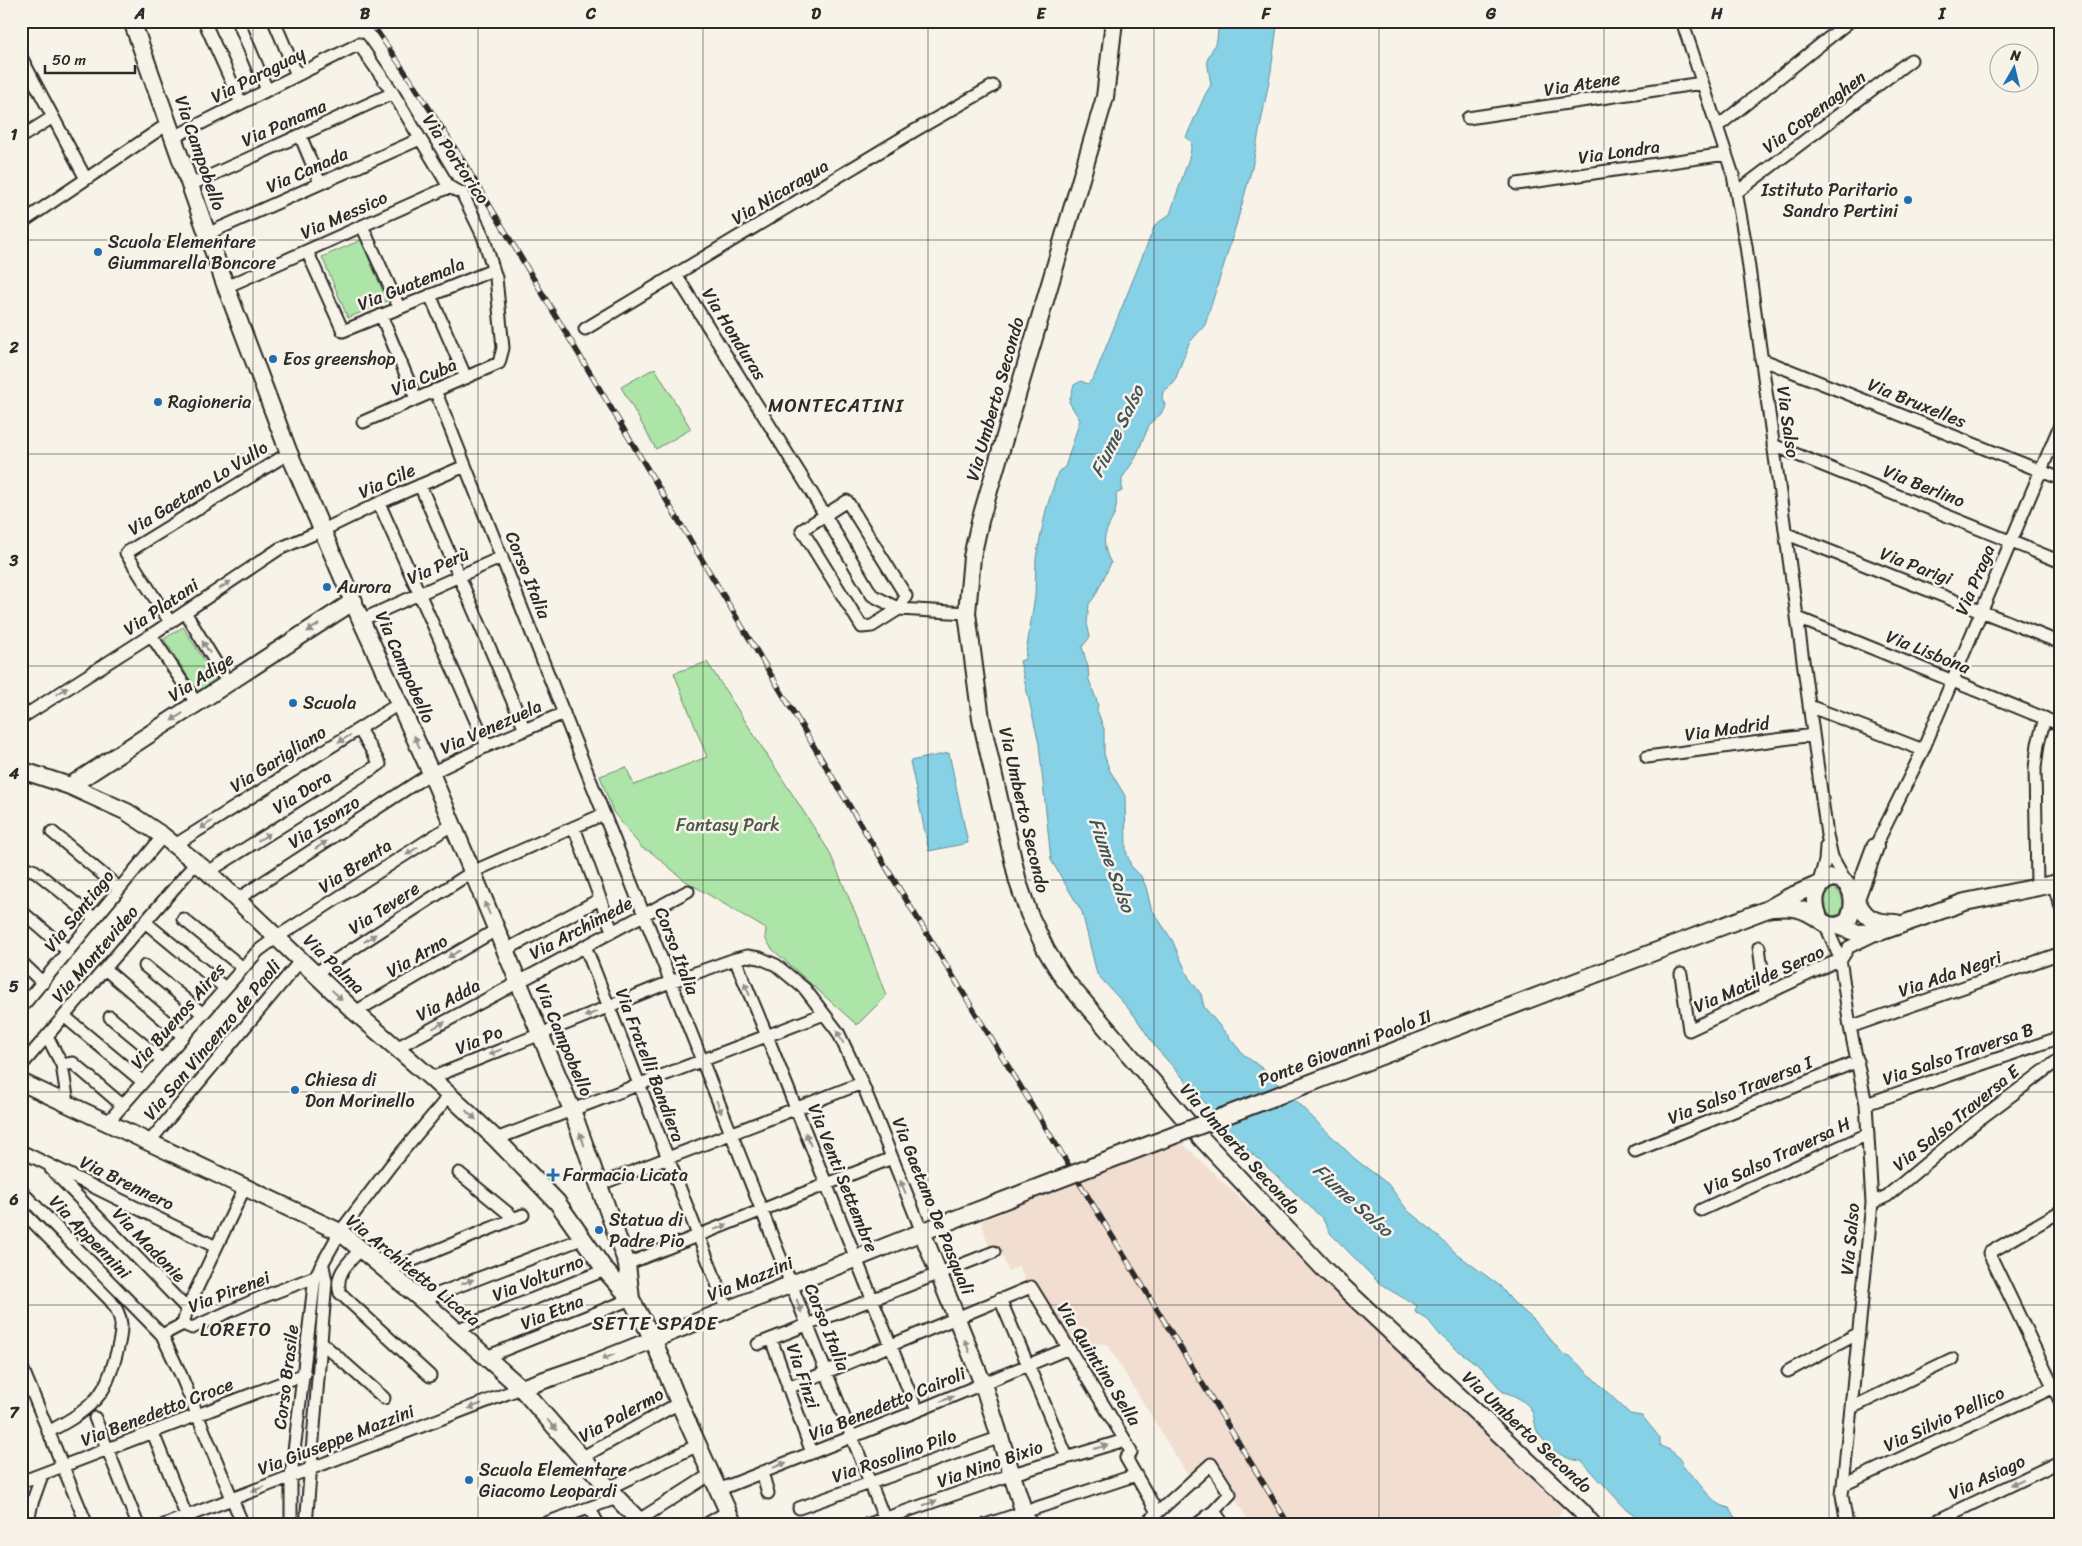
<svg xmlns="http://www.w3.org/2000/svg" width="2082" height="1546" font-family="Sriracha,sans-serif">
	<style>
		.built { fill: #f1ded0 }
		.green { fill: #ade4a8; stroke: #6c886a }
		.water { fill: #86d1e6; stroke: #628f9b }
		.lines { fill: none; stroke-linecap: round; stroke-linejoin: round }
		.street-casing { stroke: #2b2b2b; stroke-width: 15 }
		.secondary-casing { stroke: #2b2b2b; stroke-width: 20 }
		.street { stroke: #f7f3e8; stroke-width: 11 }
		.secondary { stroke: #f7f3e8; stroke-width: 16 }
		.rail-casing { stroke: #2b2b2b; stroke-width: 5.5 }
		.rail { stroke: #f7f3e8; stroke-width: 4; stroke-dasharray: 11; stroke-linecap: butt }
		.secondary-bridge-casing { stroke: #2b2b2b; stroke-width: 20; stroke-linecap: butt }
		.secondary-bridge { stroke: #f7f3e8; stroke-width: 16 }
		.oneway { fill: #918f8a }
		.grid { fill: none; stroke: #2b2b2b; stroke-width: 1; stroke-opacity: 0.55 }
		.poi-dot { fill: #1f6fb2; stroke: #f7f3e8; stroke-width: 2 }
		.labels { text-anchor: middle; dominant-baseline: central; stroke-width: 5; stroke-linejoin: round; paint-order: stroke }
		.street-label { font-size: 18px; fill: #2b2b2b; stroke: #f7f3e8 }
		.poi-label { font-size: 18px; fill: #2b2b2b; stroke: #f7f3e8; text-anchor: start }
		.park-label { font-size: 18px; fill: #4c594a; stroke: #f7f3e8 }
		.neighbourhood-label { font-size: 19px; letter-spacing: 1px; fill: #2b2b2b; stroke: #f7f3e8 }
		.water-label { font-size: 19px; font-style: italic; fill: #42545a; stroke: #f7f3e8 }
		.neatline { fill: none; stroke: #2b2b2b; stroke-width: 2 }
		.grid-label { font-size: 16px; text-anchor: middle; font-weight: bold; fill: #2b2b2b }
	</style>
	<rect width="100%" height="100%" fill="#f7f3e8"/>
	<filter id="ink" filterUnits="userSpaceOnUse"><feTurbulence type="fractalNoise" baseFrequency=".02" numOctaves="2"/><feDisplacementMap in="SourceGraphic" scale="10" xChannelSelector="R" yChannelSelector="G"/><feConvolveMatrix kernelMatrix="1 2 1 2 8 2 1 2 1" color-interpolation-filters="sRGB"/></filter>
	<g filter="url(#ink)">
		<path class="built" d="M1181 1142 1564 1507 1556 1519 1563 1525H1251L1212 1459 1200 1466 1188 1476 1107 1344 1071 1343 1032 1279 1026 1282 1019 1266 1008 1271 999 1247 990 1250 981 1221Z"/>
		<path class="green" d="M361 240 387 301 348 318 322 257Z
			M655 368 691 429 656 449 621 387Z
			M183 627 218 682 199 694 164 639Z
			M707 662 829 851 860 924 886 996 857 1025 772 949 765 938 766 929 684 880 651 852 642 848 613 812 600 776 626 767 634 785 707 757 674 673Z
			M1834 888 1841 894 1843 905 1840 914 1833 916 1828 914C1825 904 1823 893 1834 888Z"/>
		<path class="water" d="M1219 21H1273L1277 26 1271 71 1252 168 1235 229 1205 325 1189 343 1174 383 1163 392 1162 398 1165 405 1161 414 1150 423 1135 459 1122 478V491L1116 494C1121 525 1092 528 1111 563L1095 596 1089 604 1087 623 1090 637 1082 647 1088 667 1089 680 1098 704 1097 710 1104 729V754L1109 769 1125 796 1126 851 1131 866 1141 876 1146 887 1151 908 1172 940 1189 978 1201 994 1204 1007 1243 1054 1263 1069 1355 1159 1388 1184 1408 1211 1427 1226 1457 1254 1500 1286 1513 1302 1534 1320 1563 1354 1570 1356 1630 1414 1642 1416 1660 1438V1446L1670 1450 1682 1460 1683 1468C1700 1479 1708 1503 1729 1508L1742 1525H1649L1626 1509 1582 1461C1564 1460 1548 1448 1538 1433 1535 1428 1535 1420 1533 1414 1530 1403 1513 1394 1503 1392L1482 1368 1455 1348 1440 1335 1428 1320 1415 1312 1417 1306 1388 1289 1378 1282 1331 1234 1322 1218 1264 1164 1228 1134 1203 1100 1156 1048 1134 1015 1097 974 1082 912 1051 860 1039 744 1020 661 1025 659 1035 596 1036 558 1046 510 1058 472 1065 467 1080 420 1069 402 1074 385 1081 381 1088 384 1094 377 1155 225 1170 214 1190 155 1192 142 1186 137 1206 93 1211 85 1207 60 1217 40Z
			M949 753 968 843 929 851 910 761Z"/>
		<g class="lines">
			<g class="street-casing">
				<path id="street" d="M204 21 241 103
					M238 21 267 90
					M274 21 297 75
					M1682 21 1733 175 1746 246 1827 835 1832 857 1846 882
					M21 57 86 179
					M1468 118 1702 83
					M1717 127 1850 21
					M300 135 320 183
					M21 137 53 117
					M174 137 359 44 393 93 449 187 462 193 483 236 496 278 503 348 499 363 363 422
					M1517 184 1726 154
					M190 185 393 93
					M1737 192 1911 60
					M21 223 169 123
					M362 226 399 307
					M207 234 420 139
					M307 251 343 331 493 270
					M676 275 810 490 872 595 899 609 967 613
					M226 287 449 187
					M430 295 466 378
					M381 315 416 399
					M585 329 914 131 993 86
					M1761 359 2061 479
					M435 390 887 1525
					M1773 445 2061 562
					M420 485 525 730
					M847 501 906 596 899 609 872 626 862 627 802 530Z
					M379 503 487 746
					M1787 534 2061 643
					M185 612 228 683
					M1798 618 2061 725
					M361 620 502 557
					M170 622 126 553 289 453
					M151 635 197 704
					M1809 706 1923 750
					M21 718 151 635 279 549 323 530 379 503 465 466
					M1647 757 1813 735
					M574 827 612 931
					M52 832 119 888
					M175 845 400 703
					M1875 847 1923 750 2061 423
					M21 866 35 871 94 918
					M208 872 380 764 359 729
					M2053 884 2061 907
					M2037 886 2035 768 2038 744 2045 718
					M1817 889 1825 861 1826 846
					M236 900 431 773 487 746 564 713
					M21 911 68 951
					M183 919 243 968
					M145 922 225 988
					M1825 924 1840 958 1850 1027 1866 1104 1872 1203 1842 1495 1847 1525
					M585 946 727 1309
					M1759 947 1765 993
					M504 951 600 899
					M735 959 767 1036 917 1411
					M21 962 43 983
					M145 966 203 1014
					M105 969 183 1036
					M314 974 472 872 604 814
					M1681 974 1689 1030 1832 963 1840 961 1849 947 1872 936
					M21 1008 163 836
					M355 1012 496 930
					M64 1016 143 1082
					M110 1017 162 1060
					M1850 1027 2061 953
					M47 1036 62 1065 68 1103
					M396 1048 688 891
					M62 1065 73 1063 122 1105
					M21 1066 195 864
					M431 1078 670 982 735 959 747 956 760 958 776 965 805 989 838 1032 862 1083 922 1232
					M1866 1104 2061 1037
					M108 1122 258 951 277 937 453 824
					M496 1139 824 1014
					M150 1141 301 960
					M21 1151 216 1247
					M1635 1151 1858 1061
					M51 1169 187 1309
					M459 1173 514 1218
					M598 1185 862 1083
					M21 1191 162 1335 180 1373 243 1525
					M1872 1203 1887 1196 1977 1121 2061 1058
					M21 1210 110 1300C116 1307 120 1315 121 1324 122 1340 110 1381 100 1394 87 1411 67 1422 48 1432
					M1701 1210 1868 1134
					M2061 1211 1989 1253 2061 1403
					M361 1249C349 1262 334 1274 340 1293L430 1376
					M627 1264 892 1158
					M387 1271 523 1215
					M1000 1299 1067 1457
					M422 1300 584 1238
					M183 1324 192 1328 257 1299 315 1277
					M456 1330 605 1270
					M162 1335 183 1324 187 1309 245 1187
					M771 1339 812 1453
					M321 1342 384 1398
					M758 1344 994 1252
					M486 1357 631 1299
					M21 1365 87 1525
					M1788 1371 1859 1333
					M788 1388 1031 1287 1125 1440 1131 1452 1126 1458 1157 1512
					M1851 1408 1952 1359
					M95 1418 138 1525
					M153 1433 190 1525
					M581 1458 679 1403
					M762 1472 768 1493
					M21 1482 305 1374
					M1843 1485 2061 1384
					M609 1488 698 1445
					M718 1490 917 1411 1069 1348
					M589 1508 599 1525
					M799 1508 1001 1437
					M1214 1511 1224 1525
					M639 1520 711 1474
					M27 1525 32 1503 42 1475
					M164 1525 521 1388
					M291 1525V1476L315 1277 340 1232 391 1165 449 1096
					M306 1525 326 1281 323 1266
					M540 1525 617 1498
					M705 1525 727 1512
					M866 1525 1013 1474 1125 1440
					M985 1525 1136 1475
					M1144 1525 1211 1464 1230 1494 1214 1511 1196 1525
					M1928 1525 2061 1461"/>
			</g>
			<g class="secondary-casing">
				<path id="secondary" d="M132 21 226 287 289 453 361 620 431 773 572 1110 627 1264 631 1299
					M1114 21 1105 97 980 521 972 557 967 613 981 719 1018 882 1029 914 1046 950 1064 979 1203 1140 1325 1270 1580 1510 1593 1525
					M21 770 70 786 127 812 163 836 208 872 355 1012 431 1078 496 1139 557 1202 605 1270 631 1299 653 1339 679 1403 734 1525
					M70 786 354 601
					M1831 878C1855 878 1856 904 1848 921 1838 927 1830 928 1820 920 1813 904 1812 887 1831 878Z
					M1853 894C1864 917 1870 923 1896 923
					M1854 904 1875 847
					M1773 908C1793 906 1803 908 1820 920
					M1837 926 1857 933 1880 932 1965 902 2053 884 2061 881
					M1543 994 1768 909 1789 897 1824 882
					M21 1082 340 1232 422 1300 521 1388 617 1498 643 1525
					M922 1232 983 1384 1028 1525
					M521 1388 594 1363 937 1226"/>
			</g>
			<use href="#street" class="street"/>
			<use href="#secondary" class="secondary"/>
			<g class="rail-casing">
				<path id="rail" d="M370 21 414 85 460 156 891 875 1289 1525"/>
			</g>
			<use href="#rail" class="rail"/>
			<g class="secondary-bridge-casing">
				<path id="secondary-bridge" d="M937 1226 1543 994"/>
			</g>
			<use href="#secondary-bridge" class="secondary-bridge"/>
		</g>
		<defs><path id="oneway-solid" d="M-6-.8H1V-3.2L6.5 0L1 3.2V.8H-6Z" transform="scale(1.25)"/></defs>
		<g class="oneway">
			<use href="#oneway-solid" transform="translate(225 585) rotate(-34)"/>
			<use href="#oneway-solid" transform="translate(313 628) rotate(147)"/>
			<use href="#oneway-solid" transform="translate(206 647) rotate(-122)"/>
			<use href="#oneway-solid" transform="translate(62 691) rotate(-32)"/>
			<use href="#oneway-solid" transform="translate(177 717) rotate(147)"/>
			<use href="#oneway-solid" transform="translate(344 739) rotate(148)"/>
			<use href="#oneway-solid" transform="translate(417 742) rotate(-114)"/>
			<use href="#oneway-solid" transform="translate(206 825) rotate(148)"/>
			<use href="#oneway-solid" transform="translate(264 837) rotate(-32)"/>
			<use href="#oneway-solid" transform="translate(321 845) rotate(-33)"/>
			<use href="#oneway-solid" transform="translate(412 851) rotate(147)"/>
			<use href="#oneway-solid" transform="translate(487 908) rotate(-113)"/>
			<use href="#oneway-solid" transform="translate(370 938) rotate(-33)"/>
			<use href="#oneway-solid" transform="translate(454 954) rotate(150)"/>
			<use href="#oneway-solid" transform="translate(747 989) rotate(-113)"/>
			<use href="#oneway-solid" transform="translate(337 995) rotate(44)"/>
			<use href="#oneway-solid" transform="translate(591 1014) rotate(158)"/>
			<use href="#oneway-solid" transform="translate(439 1025) rotate(-28)"/>
			<use href="#oneway-solid" transform="translate(840 1037) rotate(-118)"/>
			<use href="#oneway-solid" transform="translate(495 1052) rotate(158)"/>
			<use href="#oneway-solid" transform="translate(719 1107) rotate(68)"/>
			<use href="#oneway-solid" transform="translate(471 1115) rotate(42)"/>
			<use href="#oneway-solid" transform="translate(582 1139) rotate(-109)"/>
			<use href="#oneway-solid" transform="translate(808 1139) rotate(-112)"/>
			<use href="#oneway-solid" transform="translate(903 1187) rotate(-112)"/>
			<use href="#oneway-solid" transform="translate(721 1227) rotate(-22)"/>
			<use href="#oneway-solid" transform="translate(467 1282) rotate(-21)"/>
			<use href="#oneway-solid" transform="translate(799 1306) rotate(70)"/>
			<use href="#oneway-solid" transform="translate(967 1346) rotate(-112)"/>
			<use href="#oneway-solid" transform="translate(608 1357) rotate(158)"/>
			<use href="#oneway-solid" transform="translate(947 1399) rotate(-22)"/>
			<use href="#oneway-solid" transform="translate(475 1406) rotate(159)"/>
			<use href="#oneway-solid" transform="translate(552 1425) rotate(49)"/>
			<use href="#oneway-solid" transform="translate(1101 1447) rotate(-16)"/>
			<use href="#oneway-solid" transform="translate(780 1465) rotate(-22)"/>
			<use href="#oneway-solid" transform="translate(2017 1482) rotate(155)"/>
			<use href="#oneway-solid" transform="translate(258 1489) rotate(159)"/>
			<use href="#oneway-solid" transform="translate(930 1503) rotate(-19)"/>
		</g>
	</g>
	<path class="grid" d="M253 21V1525M478 21V1525M703 21V1525M928 21V1525M1154 21V1525M1379 21V1525M1604 21V1525M1829 21V1525M21 240H2061M21 454H2061M21 666H2061M21 880H2061M21 1092H2061M21 1305H2061"/>
	<g class="poi-dot">
		<circle cx="1908" cy="200" r="5"/>
		<circle cx="98" cy="252" r="5"/>
		<circle cx="273" cy="359" r="5"/>
		<circle cx="158" cy="402" r="5"/>
		<circle cx="327" cy="587" r="5"/>
		<circle cx="293" cy="703" r="5"/>
		<circle cx="295" cy="1090" r="5"/>
		<path d="M550.5 1167.5h5v5h5v5h-5v5h-5v-5h-5v-5h5z"/>
		<circle cx="599" cy="1230" r="5"/>
		<circle cx="469" cy="1480" r="5"/>
	</g>
	<g class="labels">
		<g class="street-label">
			<text transform="translate(258 75) rotate(-27)">Via Paraguay</text>
			<text transform="translate(1582 84) rotate(-9)">Via Atene</text>
			<text transform="translate(1814 112) rotate(-37)">Via Copenaghen</text>
			<text transform="translate(284 123) rotate(-24)">Via Panama</text>
			<text transform="translate(1619 152) rotate(-8)">Via Londra</text>
			<text transform="translate(200 153) rotate(71)">Via Campobello</text>
			<text transform="translate(456 159) rotate(56)">Via Portorico</text>
			<text transform="translate(307 170) rotate(-24)">Via Canada</text>
			<text transform="translate(780 192) rotate(-31)">Via Nicaragua</text>
			<text transform="translate(344 215) rotate(-24)">Via Messico</text>
			<text transform="translate(411 284) rotate(-22)">Via Guatemala</text>
			<text transform="translate(734 334) rotate(58)">Via Honduras</text>
			<text transform="translate(424 377) rotate(-23)">Via Cuba</text>
			<text transform="translate(995 399) rotate(-74)">Via Umberto Secondo</text>
			<text transform="translate(1917 403) rotate(22)">Via Bruxelles</text>
			<text transform="translate(1788 422) rotate(82)">Via Salso</text>
			<text transform="translate(387 481) rotate(-24)">Via Cile</text>
			<text transform="translate(1924 486) rotate(22)">Via Berlino</text>
			<text transform="translate(198 488) rotate(-32)">Via Gaetano Lo Vullo</text>
			<text transform="translate(438 566) rotate(-24)">Via Perù</text>
			<text transform="translate(1916 566) rotate(21)">Via Parigi</text>
			<text transform="translate(528 575) rotate(68)">Corso Italia</text>
			<text transform="translate(1975 580) rotate(-67)">Via Praga</text>
			<text transform="translate(161 607) rotate(-34)">Via Platani</text>
			<text transform="translate(1928 652) rotate(22)">Via Lisbona</text>
			<text transform="translate(405 667) rotate(66)">Via Campobello</text>
			<text transform="translate(201 677) rotate(-33)">Via Adige</text>
			<text transform="translate(491 727) rotate(-24)">Via Venezuela</text>
			<text transform="translate(1727 729) rotate(-8)">Via Madrid</text>
			<text transform="translate(278 759) rotate(-32)">Via Garigliano</text>
			<text transform="translate(302 792) rotate(-32)">Via Dora</text>
			<text transform="translate(1024 810) rotate(77)">Via Umberto Secondo</text>
			<text transform="translate(324 822) rotate(-33)">Via Isonzo</text>
			<text transform="translate(355 866) rotate(-33)">Via Brenta</text>
			<text transform="translate(384 908) rotate(-33)">Via Tevere</text>
			<text transform="translate(79 911) rotate(-51)">Via Santiago</text>
			<text transform="translate(581 928) rotate(-28)">Via Archimede</text>
			<text transform="translate(677 951) rotate(69)">Corso Italia</text>
			<text transform="translate(95 954) rotate(-49)">Via Montevideo</text>
			<text transform="translate(417 956) rotate(-30)">Via Arno</text>
			<text transform="translate(334 964) rotate(44)">Via Palma</text>
			<text transform="translate(1950 974) rotate(-19)">Via Ada Negri</text>
			<text transform="translate(1759 979) rotate(-24)">Via Matilde Serao</text>
			<text transform="translate(448 1000) rotate(-28)">Via Adda</text>
			<text transform="translate(178 1016) rotate(-49)">Via Buenos Aires</text>
			<text transform="translate(212 1040) rotate(-50)">Via San Vincenzo de Paoli</text>
			<text transform="translate(479 1040) rotate(-22)">Via Po</text>
			<text transform="translate(564 1040) rotate(67)">Via Campobello</text>
			<text transform="translate(1345 1048) rotate(-21)">Ponte Giovanni Paolo II</text>
			<text transform="translate(1958 1054) rotate(-19)">Via Salso Traversa B</text>
			<text transform="translate(650 1065) rotate(69)">Via Fratelli Bandiera</text>
			<text transform="translate(1740 1090) rotate(-22)">Via Salso Traversa I</text>
			<text transform="translate(1956 1118) rotate(-39)">Via Salso Traversa E</text>
			<text transform="translate(1240 1149) rotate(48)">Via Umberto Secondo</text>
			<text transform="translate(1777 1156) rotate(-25)">Via Salso Traversa H</text>
			<text transform="translate(843 1178) rotate(68)">Via Venti Settembre</text>
			<text transform="translate(127 1183) rotate(26)">Via Brennero</text>
			<text transform="translate(933 1206) rotate(68)">Via Gaetano De Pasquali</text>
			<text transform="translate(90 1237) rotate(46)">Via Appennini</text>
			<text transform="translate(1850 1239) rotate(-85)">Via Salso</text>
			<text transform="translate(149 1245) rotate(46)">Via Madonie</text>
			<text transform="translate(413 1270) rotate(39)">Via Architetto Licata</text>
			<text transform="translate(538 1278) rotate(-22)">Via Volturno</text>
			<text transform="translate(750 1279) rotate(-22)">Via Mazzini</text>
			<text transform="translate(229 1292) rotate(-21)">Via Pirenei</text>
			<text transform="translate(552 1312) rotate(-22)">Via Etna</text>
			<text transform="translate(827 1327) rotate(68)">Corso Italia</text>
			<text transform="translate(1099 1364) rotate(58)">Via Quintino Sella</text>
			<text transform="translate(803 1376) rotate(71)">Via Finzi</text>
			<text transform="translate(286 1377) rotate(-83)">Corso Brasile</text>
			<text transform="translate(887 1404) rotate(-22)">Via Benedetto Cairoli</text>
			<text transform="translate(157 1412) rotate(-21)">Via Benedetto Croce</text>
			<text transform="translate(621 1415) rotate(-29)">Via Palermo</text>
			<text transform="translate(1944 1419) rotate(-25)">Via Silvio Pellico</text>
			<text transform="translate(1527 1432) rotate(43)">Via Umberto Secondo</text>
			<text transform="translate(336 1440) rotate(-21)">Via Giuseppe Mazzini</text>
			<text transform="translate(894 1456) rotate(-19)">Via Rosolino Pilo</text>
			<text transform="translate(990 1464) rotate(-19)">Via Nino Bixio</text>
			<text transform="translate(1987 1477) rotate(-25)">Via Asiago</text>
		</g>
		<g class="poi-label">
			<text x="1898" y="190" text-anchor="end">Istituto Paritario<tspan x="1898" dy="21">Sandro Pertini</tspan></text>
			<text x="108" y="242">Scuola Elementare<tspan x="108" dy="21">Giummarella Boncore</tspan></text>
			<text x="283" y="359">Eos greenshop</text>
			<text x="168" y="402">Ragioneria</text>
			<text x="337" y="587">Aurora</text>
			<text x="303" y="703">Scuola</text>
			<text x="305" y="1080">Chiesa di<tspan x="305" dy="21">Don Morinello</tspan></text>
			<text x="563" y="1175">Farmacia Licata</text>
			<text x="609" y="1220">Statua di<tspan x="609" dy="21">Padre Pio</tspan></text>
			<text x="479" y="1470">Scuola Elementare<tspan x="479" dy="21">Giacomo Leopardi</tspan></text>
		</g>
		<g class="park-label">
			<text x="728" y="825">Fantasy Park</text>
		</g>
		<g class="neighbourhood-label">
			<text x="836" y="405">MONTECATINI</text>
			<text x="655" y="1323">SETTE SPADE</text>
			<text x="236" y="1329">LORETO</text>
		</g>
		<g class="water-label">
			<text transform="translate(1117 431) rotate(-64)">Fiume Salso</text>
			<text transform="translate(1112 865) rotate(70)">Fiume Salso</text>
			<text transform="translate(1353 1200) rotate(42)">Fiume Salso</text>
		</g>
	</g>
	<rect width="2082" height="1546" fill="none" stroke="#f7f3e8" stroke-width="55"/>
	<g transform="translate(2014 68) rotate(8)"><circle r="24" fill="#f7f3e8" stroke="#a5a39c"/>
	<path d="M0-4L9 19L0 12L-9 19Z" fill="#1f6fb2"/>
	<text y="-8" font-size="14" font-weight="bold" text-anchor="middle" fill="#2b2b2b">N</text>
	</g>
	<path d="M45 65v8h90v-8" fill="none" stroke="#2b2b2b" stroke-width="2.5"/>
	<text x="52" y="65" font-size="15" fill="#2b2b2b" stroke="#f7f3e8" stroke-width="4" paint-order="stroke">50 m</text>
	<rect x="28" y="28" width="2026" height="1490" class="neatline"/>
	<g class="grid-label">
		<text x="140" y="19">A</text>
		<text x="365" y="19">B</text>
		<text x="591" y="19">C</text>
		<text x="816" y="19">D</text>
		<text x="1041" y="19">E</text>
		<text x="1266" y="19">F</text>
		<text x="1491" y="19">G</text>
		<text x="1717" y="19">H</text>
		<text x="1942" y="19">I</text>
		<text x="14" y="140">1</text>
		<text x="14" y="353">2</text>
		<text x="14" y="566">3</text>
		<text x="14" y="779">4</text>
		<text x="14" y="992">5</text>
		<text x="14" y="1205">6</text>
		<text x="14" y="1418">7</text>
	</g>
</svg>
